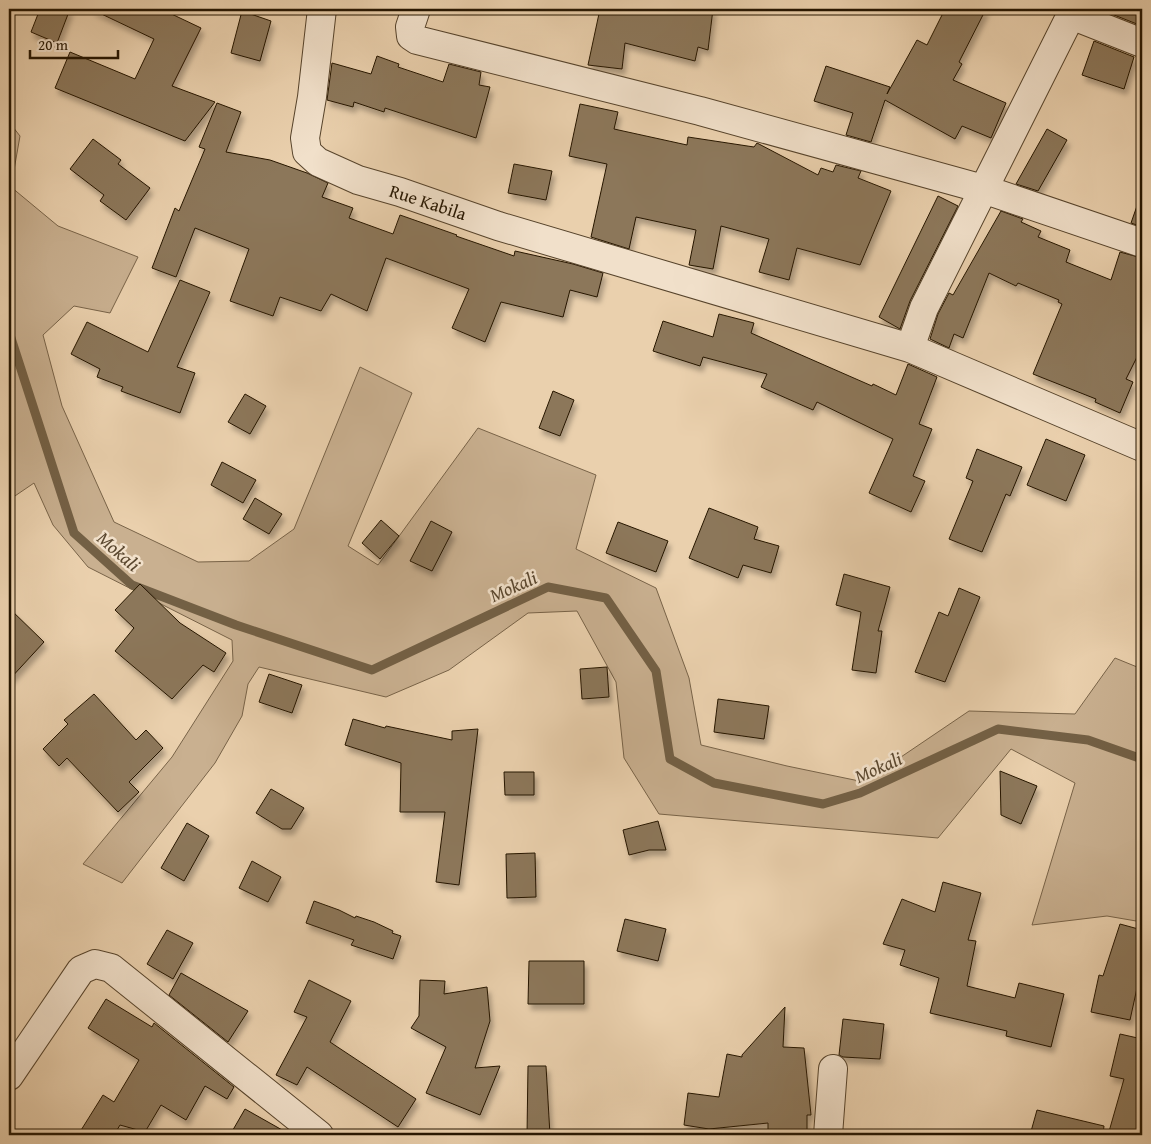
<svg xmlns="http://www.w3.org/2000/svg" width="1151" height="1144" font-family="'Gentium Book Plus',serif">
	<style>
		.green { fill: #c9b090; stroke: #786348 }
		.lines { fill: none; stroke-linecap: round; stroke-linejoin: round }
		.stream { stroke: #736045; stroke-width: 9 }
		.building { fill: #8c775a; stroke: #261601; filter: url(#shadow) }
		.minor-casing { stroke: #57442c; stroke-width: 30 }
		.minor { stroke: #f1e0ca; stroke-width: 28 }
		.labels { text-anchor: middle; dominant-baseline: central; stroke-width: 5; stroke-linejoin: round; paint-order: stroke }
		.street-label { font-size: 18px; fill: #261601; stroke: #f1e0ca }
		.water-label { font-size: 19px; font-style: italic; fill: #5a472f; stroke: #f1e0ca }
	</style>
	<defs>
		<filter id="shadow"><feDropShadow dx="3" dy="5.5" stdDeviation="2.5" flood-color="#0004"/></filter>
	</defs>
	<rect width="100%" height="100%" fill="#ead0ad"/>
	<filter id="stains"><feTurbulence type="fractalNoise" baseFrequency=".004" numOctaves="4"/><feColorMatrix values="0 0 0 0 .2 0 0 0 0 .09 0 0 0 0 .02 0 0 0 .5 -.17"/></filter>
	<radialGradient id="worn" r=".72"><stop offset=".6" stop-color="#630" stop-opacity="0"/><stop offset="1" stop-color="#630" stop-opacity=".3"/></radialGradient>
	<path class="green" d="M9 122 20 136 11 187 58 226 138 257 110 313 74 306 43 335 62 406 114 522 198 562 249 561 294 529 360 367 412 393 348 546 378 565 478 428 596 475 576 549 656 588 689 678 701 745 787 766 864 782 969 711 1075 714 1115 658 1142 669V922L1107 916 1032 925 1075 783 1011 749 938 838 659 814 624 758 616 682 577 611 528 613 449 670 386 697 259 667 248 684 242 716 215 763 122 883 83 864 172 757 233 661 232 640 88 567 53 525 34 483 9 500Z"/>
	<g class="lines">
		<path class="stream" d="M9 332 74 533 132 585 236 625 372 670 548 587 606 598 656 671 670 759 714 783 823 804 860 793 998 729 1088 740 1142 759"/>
	</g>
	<path class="building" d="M40 9H70L57 43 31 32Z
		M91 9H161L201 28 172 86 215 102 185 141 55 88 70 52 135 79 154 39Z
		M600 9H713L708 50 698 47 695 61 625 43 622 69 588 65Z
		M945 9H986L959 62 962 64 953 80 1006 103 991 138 962 126 955 139 885 100 871 142 846 135 853 113 814 101 826 66 890 87 887 94 917 40 927 45Z
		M1105 9H1142V26L1104 11Z
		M242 11 271 21 260 61 231 53Z
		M1094 41 1134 57 1124 89 1082 75Z
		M377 56 399 64 398 67 443 82 449 64 481 72 479 85 490 87 476 138 385 108 384 112 354 102 353 107 327 100 332 63 371 74Z
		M217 103 241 112 226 152 270 160 307 173 328 183 322 197 353 208 349 218 393 234 400 215 457 235 456 236 514 256 515 251 573 264 603 273 597 297 570 290 563 317 501 302 485 342 452 328 469 289 386 258 367 311 331 294 321 311 280 297 273 316 230 301 249 249 195 228 176 277 152 268 175 208 179 211 205 149 199 147Z
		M580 104 618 112 614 129 687 145 688 137 754 147 757 143 818 175 821 168 833 172 836 165 861 171 858 178 891 191 860 265 797 248 789 280 759 272 769 239 721 226 713 269 689 265 696 230 636 217 629 249 591 237 607 164 569 156Z
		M1047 129 1067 140 1038 191 1016 184Z
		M93 139 121 160 118 164 150 188 126 220 100 201 104 195 70 169Z
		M514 164 552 171 546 200 508 193Z
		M938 196 958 206 910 301 900 329 879 317Z
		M1138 203H1142V227L1131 223Z
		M1001 211 1023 219 1021 222 1041 231 1038 237 1070 250 1066 262 1111 280 1120 252 1142 258V347L1126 379 1133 382 1120 413 1095 402 1096 399 1033 374 1062 304 1058 302 1059 300 1018 283 1016 286 989 273 963 338 954 334 949 348 930 339 938 314 949 293 953 295Z
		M180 280 210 292 177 367 195 373 180 413 121 391 123 387 97 377 100 369 71 354 87 322 148 352Z
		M719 314 754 323 751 333 872 386 873 384 896 395 908 364 937 377 919 424 932 429 913 476 925 481 911 512 869 493 893 439 817 402 813 410 761 387 767 374 703 357 700 366 653 351 663 321 713 337Z
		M553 391 574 400 560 436 539 428Z
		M245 394 266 406 250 434 228 422Z
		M1046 439 1085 455 1066 501 1027 485Z
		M977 449 1022 467 1010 496 1006 494 982 552 949 539 973 481 966 478Z
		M222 462 256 480 243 503 211 485Z
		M255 498 282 514 269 534 243 519Z
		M709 508 758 527 754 539 779 546 771 573 743 565 738 578 689 558Z
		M381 520 399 536 380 559 362 543Z
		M431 521 452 532 432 571 410 561Z
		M618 522 668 541 656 572 606 553Z
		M844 574 890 587 878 631H882L876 673 852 670 861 612 836 605Z
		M140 584 180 623 226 653 214 672 203 665 172 699 115 651 134 628 115 610Z
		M959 588 980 597 945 682 915 672 939 612 948 616Z
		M9 608 44 642 9 680Z
		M607 667 609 697 582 699 580 669Z
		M269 674 302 685 292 713 259 702Z
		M94 694 136 740 146 730 163 748 129 782 139 792 118 812 67 758 59 766 43 749 68 724 64 720Z
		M718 699 769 706 764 739 714 732Z
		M353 719 385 728 386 726 452 740V731L478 729 459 885 436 882 445 812H400L401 763 345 745Z
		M1000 771 1037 786 1021 824 1001 815Z
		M504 772H534V795H505Z
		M271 789 304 808 291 829H282L256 813Z
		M658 821 666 850H649L629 855 623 830Z
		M187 823 209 836 184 881 161 868Z
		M535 853 536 897 507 898 506 854Z
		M252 861 281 877 268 902 239 888Z
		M943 882 981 893 968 940 976 941 967 986 1015 998 1019 983 1064 994 1051 1047 1006 1036 1007 1031 930 1013 939 978 900 965 905 950 883 944 902 899 935 912Z
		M314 901 339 910 355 918 356 916 374 922 393 931 392 933 401 936 393 959 351 945 354 940 306 923Z
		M625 919 666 929 658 961 617 951Z
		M1120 924 1142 930V965L1130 1020 1091 1012 1099 975 1103 976Z
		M167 930 193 943 173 979 147 964Z
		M529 961H584V1004H528Z
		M181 973 248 1011 228 1042 169 995Z
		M309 980 351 1001 330 1042 416 1099 398 1127 307 1067 297 1085 276 1075 307 1017 294 1012Z
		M420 980 445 981 444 994 487 987 490 1021 475 1068 500 1066 480 1115 426 1093 446 1047 411 1028 419 1016Z
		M106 999 152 1027 154 1023 234 1087 227 1099 205 1086 186 1120 161 1105 145 1132 120 1125 114 1135H78L103 1095 114 1102 139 1060 88 1028Z
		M785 1007 783 1047 804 1048 811 1115H807V1135H768V1123L709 1129 684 1125 688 1093 719 1097 727 1054 742 1057V1055Z
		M843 1019 884 1024 880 1059 843 1057 839 1055Z
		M1120 1034 1142 1039V1135H1108L1124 1079 1110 1076Z
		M528 1066H546L550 1135H527Z
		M245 1109 291 1135H230Z
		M1037 1110 1104 1126 1103 1135H1030Z"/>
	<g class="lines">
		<g class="minor-casing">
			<path id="minor" d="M322 9 312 97 305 138 307 152 318 162 358 180 400 192 498 226 910 348 1142 447
				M416 9 410 27 411 36 417 40 700 111 983 189 1142 243
				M1071 15 1142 43
				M910 348 924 308 1074 9
				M9 1076 81 970 95 964 111 968 319 1135
				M828 1135 833 1069"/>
		</g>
		<use href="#minor" class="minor"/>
	</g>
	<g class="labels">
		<g class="street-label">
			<text transform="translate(428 202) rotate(18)">Rue Kabila</text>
		</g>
		<g class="water-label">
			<text transform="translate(119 551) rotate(41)">Mokali</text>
			<text transform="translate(513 586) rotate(-24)">Mokali</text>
			<text transform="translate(878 767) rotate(-24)">Mokali</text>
		</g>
	</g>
	<rect width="1151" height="1144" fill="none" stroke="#ead0ad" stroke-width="30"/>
	<rect x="10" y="10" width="1131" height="1124" fill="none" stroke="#261601" stroke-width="2.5"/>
	<rect x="15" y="15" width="1121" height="1114" fill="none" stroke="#261601"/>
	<path d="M30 50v8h88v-8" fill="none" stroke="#261601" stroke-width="2.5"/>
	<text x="38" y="50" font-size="15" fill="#261601" stroke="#f1e0ca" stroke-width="4" paint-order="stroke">20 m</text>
	<rect width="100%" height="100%" filter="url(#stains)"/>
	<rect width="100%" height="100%" fill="url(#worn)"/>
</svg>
